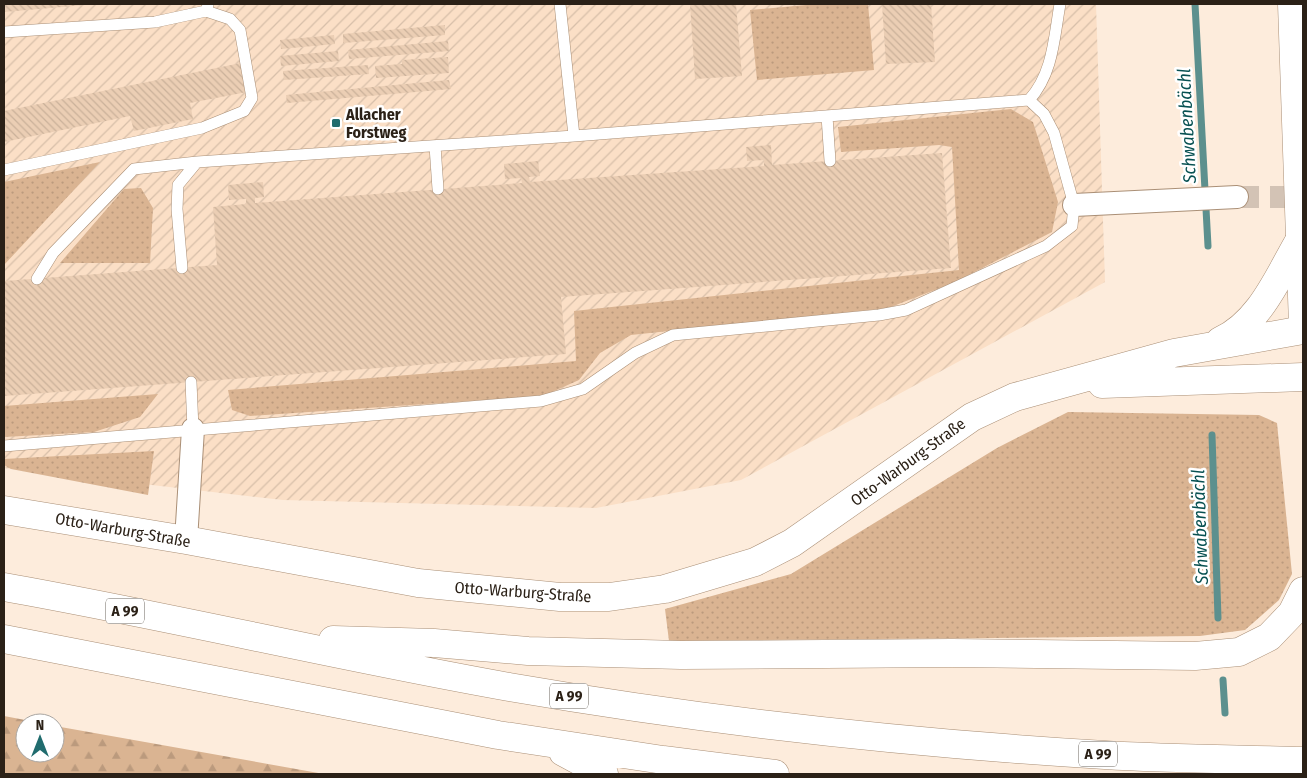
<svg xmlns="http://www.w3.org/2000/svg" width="1307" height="778" font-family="'Fira Sans Condensed',sans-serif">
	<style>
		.industrial { fill: url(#industrial-furrows) }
		.green { fill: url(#green-dots) }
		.forest { fill: url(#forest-firs) }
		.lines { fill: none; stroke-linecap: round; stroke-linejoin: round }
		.stream { stroke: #5c908e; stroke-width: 7 }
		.building { fill: url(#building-back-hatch) }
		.minor-tunnel { stroke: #d3c3b5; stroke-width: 22; stroke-dasharray: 22 11; stroke-linecap: butt }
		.service-casing { stroke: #aa8f76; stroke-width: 12 }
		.minor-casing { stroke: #aa8f76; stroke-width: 24 }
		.secondary-casing { stroke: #aa8f76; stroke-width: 29 }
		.primary-casing { stroke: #aa8f76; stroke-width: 29 }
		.motorway-casing { stroke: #aa8f76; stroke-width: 29 }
		.service { stroke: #fff; stroke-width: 11 }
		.minor { stroke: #fff; stroke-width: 22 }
		.secondary { stroke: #fff; stroke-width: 28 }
		.primary { stroke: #fff; stroke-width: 28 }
		.motorway { stroke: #fff; stroke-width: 28 }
		.poi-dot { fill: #206c6e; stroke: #fff; stroke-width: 2 }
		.labels { text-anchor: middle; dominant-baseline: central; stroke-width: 5; stroke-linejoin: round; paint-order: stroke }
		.shield { fill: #fff; stroke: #6b645d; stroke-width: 1 }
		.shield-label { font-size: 15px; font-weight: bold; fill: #2b2117 }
		.poi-label { font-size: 16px; font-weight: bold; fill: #2b2117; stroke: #fff; text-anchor: start }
		.street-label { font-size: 16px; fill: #2b2117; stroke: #fff }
		.water-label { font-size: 18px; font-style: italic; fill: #085152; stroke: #fff }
	</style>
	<defs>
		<pattern id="industrial-furrows" width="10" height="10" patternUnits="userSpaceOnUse" patternTransform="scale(1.25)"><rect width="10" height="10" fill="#fbdfc6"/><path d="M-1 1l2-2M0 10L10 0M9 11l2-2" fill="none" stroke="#d7bfa9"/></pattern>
		<pattern id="green-dots" width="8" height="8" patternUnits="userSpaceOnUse" patternTransform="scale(1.25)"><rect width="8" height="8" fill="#dab492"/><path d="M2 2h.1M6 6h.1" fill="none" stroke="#bb9a7d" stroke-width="1.8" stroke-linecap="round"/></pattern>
		<pattern id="forest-firs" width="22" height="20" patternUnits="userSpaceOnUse" patternTransform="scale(1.25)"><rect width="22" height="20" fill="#dab492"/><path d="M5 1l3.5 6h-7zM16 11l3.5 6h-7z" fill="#bb9a7d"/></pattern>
		<pattern id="building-back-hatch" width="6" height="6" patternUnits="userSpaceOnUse" patternTransform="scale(1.25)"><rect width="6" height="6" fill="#ebceb4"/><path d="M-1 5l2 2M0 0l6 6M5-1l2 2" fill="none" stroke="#cab19a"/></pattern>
	</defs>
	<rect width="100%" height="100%" fill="#fdecdc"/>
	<path class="industrial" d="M4 4H1096L1105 282 741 480 596 508 283 500 4 468Z"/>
	<path class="green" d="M817 4H868L874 70 757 80 750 10Z
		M1011 109 1033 122 1058 202 1052 232 953 283 888 308 631 335 600 353 579 380 543 396 250 416 232 410 228 390 576 361 574 311 959 270 952 147 939 145 841 152 838 127Z
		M100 162 4 265V182Z
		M141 188 153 208 150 263H60L124 189Z
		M158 394 140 417 94 432 4 437V406Z
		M1068 412 1259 415 1277 423 1292 574 1279 600 1245 630 1200 636 669 641 665 609 791 574 997 448Z
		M154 451 148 495 11 469 4 465V459Z"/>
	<path class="forest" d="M4 716 41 723H25V753H55V726L324 774H4Z"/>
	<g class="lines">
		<path class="stream" d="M1195 4 1208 246
			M1212 435 1218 618
			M1223 680 1225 713"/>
	</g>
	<path class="building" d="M4 4H84L85 5 4 12Z
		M690 4H736L742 76 695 79Z
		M882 4H931L935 62 886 64Z
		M445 25V35L343 43V34Z
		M334 35 335 44 281 49 280 40Z
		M448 41 449 51 349 59 348 50Z
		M338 51 339 61 281 66 280 56Z
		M448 57 449 73 376 78 375 66 402 64V60Z
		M241 63 247 92 190 103 193 119 134 131 130 116 4 142V111Z
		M368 65 369 74 284 80 283 71Z
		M449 80 451 89 287 103 286 95Z
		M771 145 772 165 942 153 951 268 561 297 566 354 4 396V281L217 265 213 207 246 204V199L229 200 228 185 263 182 264 197 255 198V203L522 183 521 178 505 179 504 164 538 161 540 176 529 177 530 182 764 166V160L747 161 746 147Z"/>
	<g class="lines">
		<path class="minor-tunnel" d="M1237 197H1303"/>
		<g class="service-casing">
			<path id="service" d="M560 4 574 136
				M4 32 155 22 206 11 208 5
				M827 116 830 161
				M435 146 438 189
				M4 170 202 128 244 111 252 98 240 30 230 19 206 11
				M182 268 177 209 178 185 197 162
				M37 279 53 253 134 169 197 162 574 136 1029 100C1053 74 1054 38 1060 4
				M191 382 193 429
				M4 446 541 401 583 389 635 353 673 335 879 315 906 310 1046 246 1072 226 1074 205 1054 133 1044 114 1029 100"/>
		</g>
		<g class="minor-casing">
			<path id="minor" d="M1074 205 1237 197
				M186 540 193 429"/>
		</g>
		<g class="secondary-casing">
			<path id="secondary" d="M1220 341C1260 323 1278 277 1299 241
				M1102 384 1303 377
				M4 510 186 540 418 583 560 597H609L665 589 755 562 792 543 972 417 1015 397 1174 353 1303 330"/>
		</g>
		<g class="primary-casing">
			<path id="primary" d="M1292 4 1303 325"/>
		</g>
		<g class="motorway-casing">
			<path id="motorway" d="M4 587C173 617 340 657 509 687 706 721 906 743 1105 755 1171 759 1237 759 1303 761
				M4 639 498 735 663 760 775 774
				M333 640 434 643 528 651 681 655 952 653 1195 656 1239 652 1269 637 1292 613 1303 591
				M563 752 604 774"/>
		</g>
		<use href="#service" class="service"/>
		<use href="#minor" class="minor"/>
		<use href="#secondary" class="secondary"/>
		<use href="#primary" class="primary"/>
		<use href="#motorway" class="motorway"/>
	</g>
	<rect class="poi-dot" x="331" y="118" width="10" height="10" rx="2.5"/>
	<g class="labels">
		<g class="shield">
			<rect x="106" y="598.5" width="38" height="25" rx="4"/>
			<rect x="550" y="683.5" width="38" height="25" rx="4"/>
			<rect x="1079" y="741.5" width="38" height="25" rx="4"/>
		</g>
		<g class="shield-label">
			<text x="125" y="611">A 99</text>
			<text x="569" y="696">A 99</text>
			<text x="1098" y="754">A 99</text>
		</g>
		<g class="poi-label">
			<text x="346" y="114">Allacher<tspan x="346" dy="18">Forstweg</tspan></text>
		</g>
		<g class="street-label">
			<text transform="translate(908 462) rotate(-36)">Otto-Warburg-Straße</text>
			<text transform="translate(123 530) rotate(10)">Otto-Warburg-Straße</text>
			<text transform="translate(523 592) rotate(4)">Otto-Warburg-Straße</text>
		</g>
		<g class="water-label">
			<text transform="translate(1187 126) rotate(-93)">Schwabenbächl</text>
			<text transform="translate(1200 527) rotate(-92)">Schwabenbächl</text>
		</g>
	</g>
	<rect width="1307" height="778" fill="none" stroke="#2b2117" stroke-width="10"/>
	<g transform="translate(40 738)"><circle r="24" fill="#ffffff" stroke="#aaa6a2"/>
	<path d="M0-4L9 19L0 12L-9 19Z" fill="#206c6e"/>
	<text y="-8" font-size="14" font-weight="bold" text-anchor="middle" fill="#2b2117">N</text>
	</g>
</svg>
